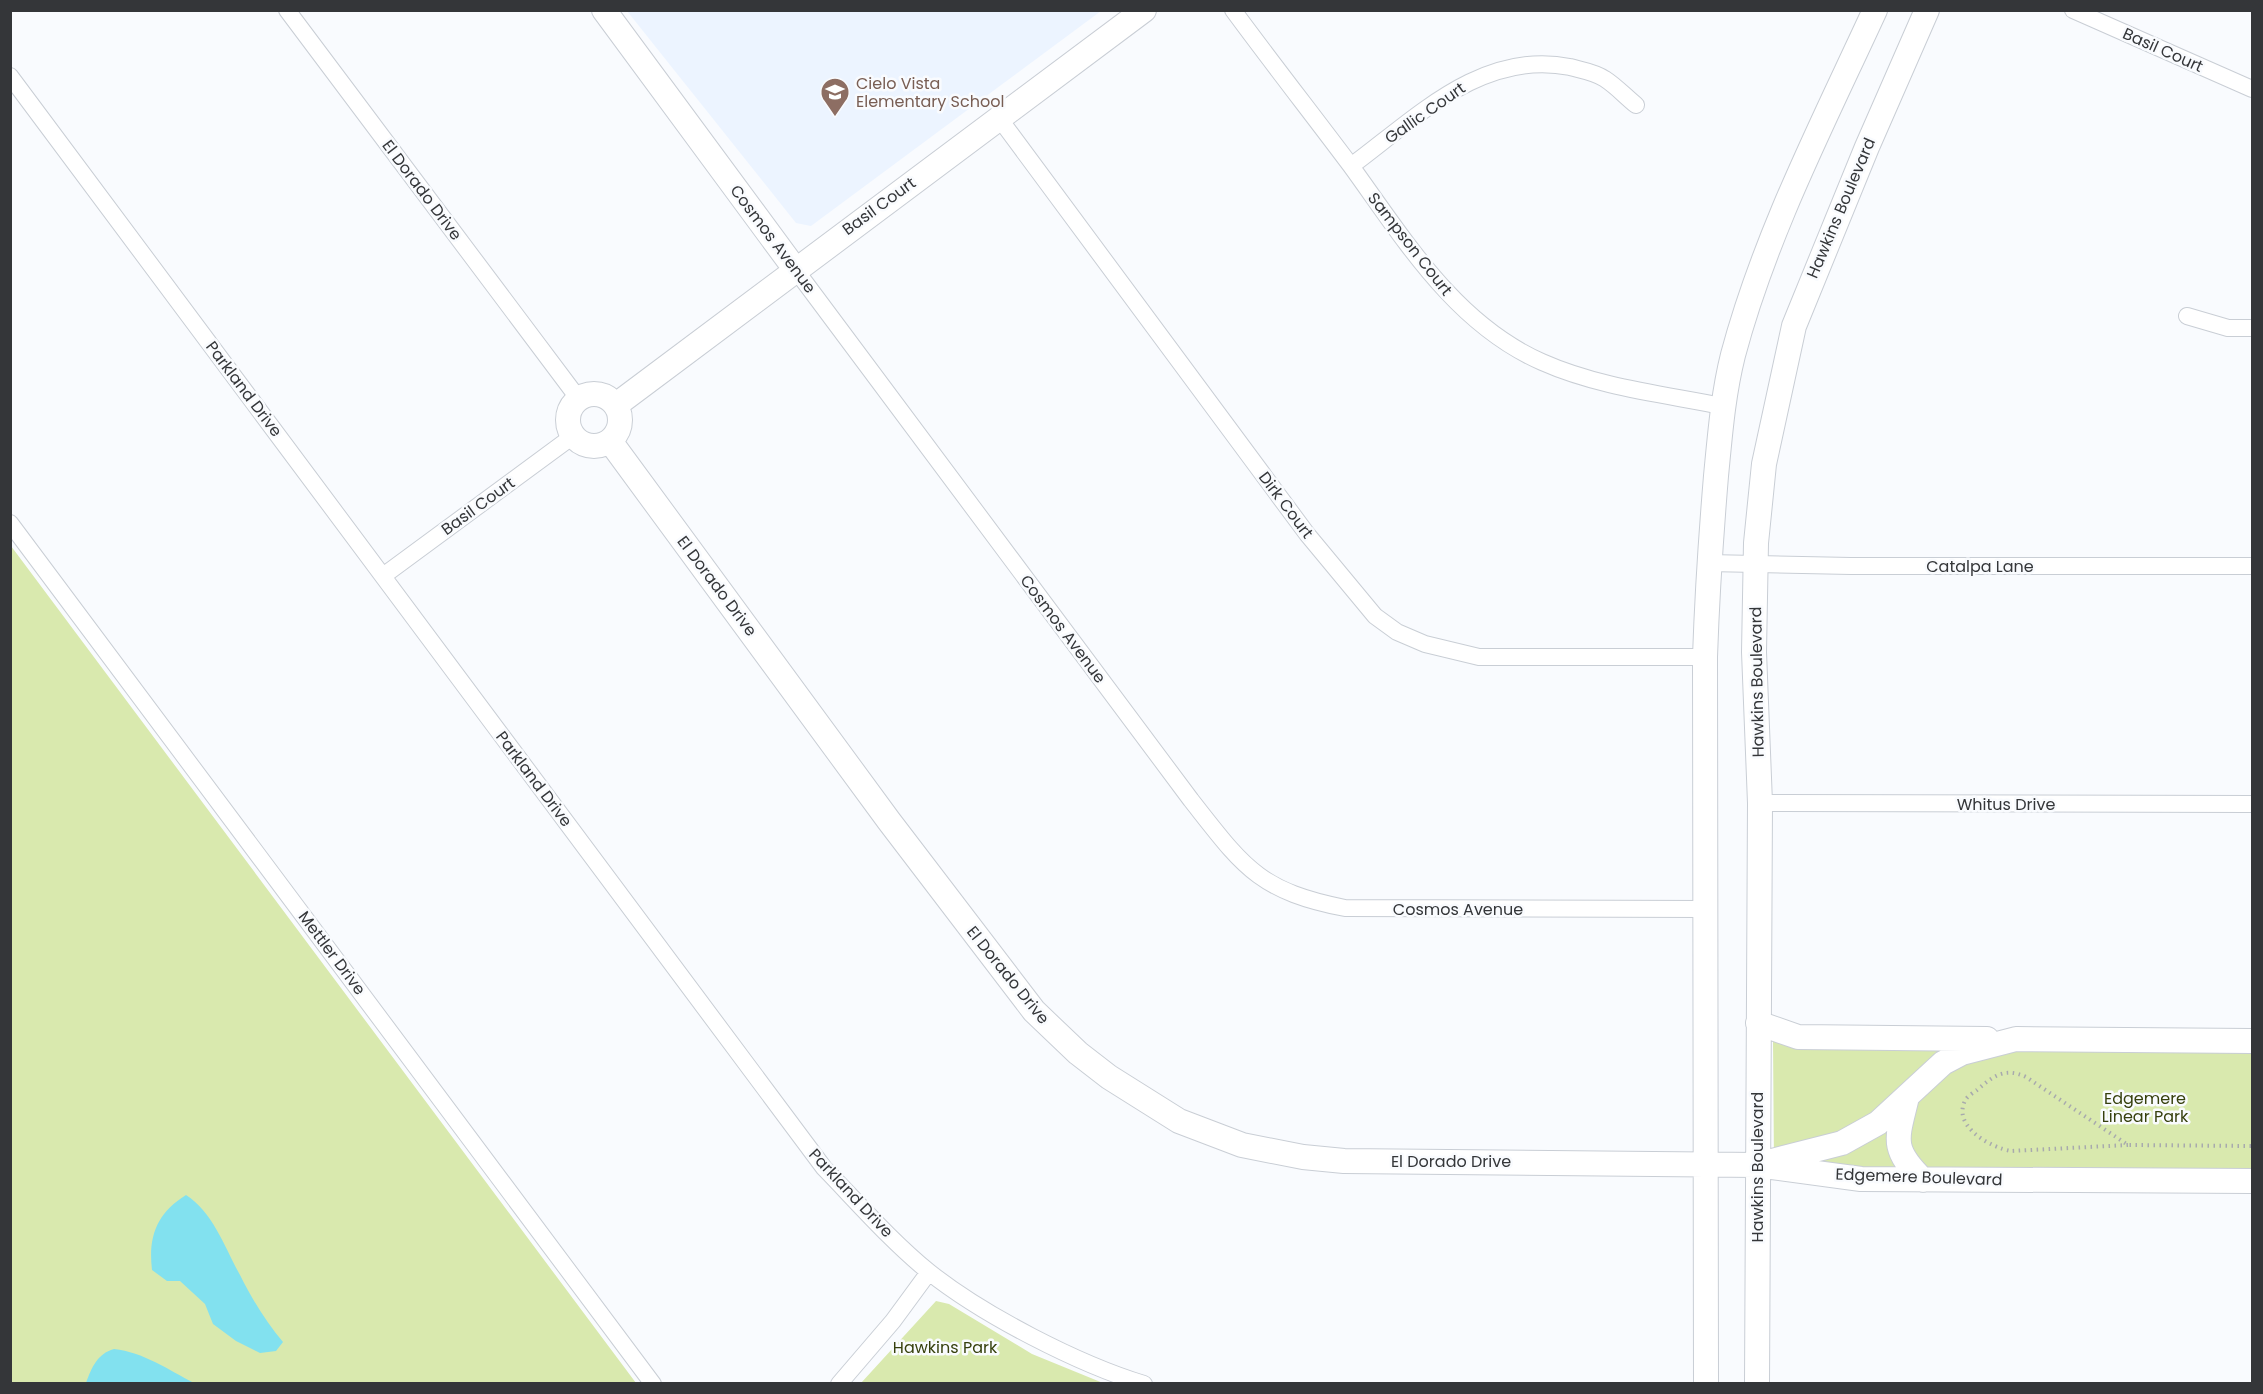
<svg xmlns="http://www.w3.org/2000/svg" width="2263" height="1394" font-family="Poppins,sans-serif">
	<style>
		.built { fill: #ecf4ff }
		.green { fill: #d9e9ae }
		.water { fill: #82e1ef }
		.lines { fill: none; stroke-linecap: round; stroke-linejoin: round }
		.street-casing { stroke: #c9ced5; stroke-width: 18 }
		.secondary-casing { stroke: #c9ced5; stroke-width: 26 }
		.path { stroke: #a8aaad; stroke-width: 4; stroke-dasharray: 1.5 4.5; stroke-linecap: butt }
		.street { stroke: #fff; stroke-width: 16 }
		.secondary { stroke: #fff; stroke-width: 24 }
		.labels { text-anchor: middle; dominant-baseline: central; stroke-width: 5; stroke-linejoin: round; paint-order: stroke }
		.street-label { font-size: 16px; fill: #343639; stroke: #f9fbfe }
		.education-label { font-size: 16px; fill: #785e54; stroke: #f9fbfe; text-anchor: start }
		.park-label { font-size: 16px; fill: #36400d; stroke: #f9fbfe }
	</style>
	<rect width="100%" height="100%" fill="#f9fbfe"/>
	<path class="built" d="M627 11H1101L811 226 796 223Z"/>
	<path class="green" d="M11 546 636 1383H11Z
		M1773 1042 2252 1045V1170L1815 1167 1774 1164Z
		M936 1301 949 1304 1032 1354 1103 1383H861Z"/>
	<path class="water" d="M186 1195C213 1212 225 1248 240 1275 252 1299 266 1322 283 1342L276 1351 260 1353 236 1341 213 1324 205 1304 180 1281H167L152 1270C148 1236 157 1213 186 1195Z
		M114 1349C143 1352 169 1370 194 1383H86C92 1367 97 1354 114 1349Z"/>
	<g class="lines">
		<g class="street-casing">
			<path id="street" d="M287 10 578 398
				M1233 10C1272 63 1312 114 1351 166 1404 239 1455 324 1542 362 1598 387 1662 394 1722 406
				M2073 10 2252 89
				M10 76 824 1168C858 1203 891 1241 929 1272 983 1315 1078 1364 1144 1384
				M999 118 1307 534 1375 616 1397 632 1425 644 1479 657H1705
				M1351 166C1415 119 1482 49 1570 67 1581 70 1595 72 1605 79 1616 86 1626 97 1636 105
				M795 269 1191 800C1243 866 1258 891 1345 908L1706 909
				M2187 316 2228 328H2252
				M10 523 653 1384
				M1708 563 1851 566H2252
				M383 576 573 436
				M1760 803 2252 804
				M839 1384 893 1321 929 1272"/>
		</g>
		<g class="secondary-casing">
			<path id="secondary" d="M604 10 795 269
				M568 420a26 26 0 1 1 52 0a26 26 0 1 1-52 0Z
				M616 405 1144 10
				M610 441 889 821 1034 1011 1078 1053 1109 1077 1179 1121 1242 1145 1303 1157 1344 1161 1757 1165 1861 1179 2252 1181
				M1758 1023 1798 1037 1987 1039
				M1907 1097C1897 1139 1890 1148 1923 1180
				M1768 1162 1842 1143 1878 1123 1943 1063 1962 1053 2016 1039 2252 1041
				M1706 1384 1705 657C1707 597 1711 536 1716 476 1720 435 1723 395 1733 355 1765 235 1823 123 1875 10
				M1757 1384 1760 803 1754 652 1756 543 1764 464 1794 326 1867 147 1927 10"/>
		</g>
		<path class="path" d="M2128 1145 2011 1151C1992 1148 1950 1126 1966 1099 1968 1096 1974 1092 1977 1090 1993 1076 2005 1067 2026 1077L2128 1145 2252 1146"/>
		<use href="#street" class="street"/>
		<use href="#secondary" class="secondary"/>
	</g>
	<defs>
		<g id="school-pin" transform="scale(1.5)"><path d="M0 17L-7.5 6A9.5 9.5 0 1 1 7.5 6Z" fill="#8d6e63" stroke="#f9fbfe"/><path d="M0-5L7-2L0 1L-7-2ZM-4 1L0 2.5L4 1V4Q0 6-4 4Z" fill="#fff"/></g>
	</defs>
	<g fill-rule="evenodd">
		<use href="#school-pin" x="835" y="92"/>
	</g>
	<g class="labels">
		<g class="street-label">
			<text transform="translate(2163 50) rotate(24)">Basil Court</text>
			<text transform="translate(1425 113) rotate(-35)">Gallic Court</text>
			<text transform="translate(422 190) rotate(53)">El Dorado Drive</text>
			<text transform="translate(879 206) rotate(-36)">Basil Court</text>
			<text transform="translate(1841 208) rotate(-67)">Hawkins Boulevard</text>
			<text transform="translate(773 239) rotate(53)">Cosmos Avenue</text>
			<text transform="translate(1410 244) rotate(52)">Sampson Court</text>
			<text transform="translate(244 389) rotate(53)">Parkland Drive</text>
			<text transform="translate(1286 505) rotate(53)">Dirk Court</text>
			<text transform="translate(478 506) rotate(-36)">Basil Court</text>
			<text x="1980" y="566">Catalpa Lane</text>
			<text transform="translate(717 586) rotate(53)">El Dorado Drive</text>
			<text transform="translate(1063 629) rotate(53)">Cosmos Avenue</text>
			<text transform="translate(1757 682) rotate(-91)">Hawkins Boulevard</text>
			<text transform="translate(534 779) rotate(53)">Parkland Drive</text>
			<text x="2006" y="804">Whitus Drive</text>
			<text x="1458" y="909">Cosmos Avenue</text>
			<text transform="translate(332 953) rotate(53)">Mettler Drive</text>
			<text transform="translate(1008 975) rotate(51)">El Dorado Drive</text>
			<text x="1451" y="1161">El Dorado Drive</text>
			<text transform="translate(1757 1167) rotate(-90)">Hawkins Boulevard</text>
			<text transform="translate(1919 1177) rotate(2)">Edgemere Boulevard</text>
			<text transform="translate(851 1193) rotate(47)">Parkland Drive</text>
		</g>
		<g class="education-label">
			<text x="856" y="83">Cielo Vista<tspan x="856" dy="18">Elementary School</tspan></text>
		</g>
		<g class="park-label">
			<text x="2145" y="1098">Edgemere<tspan x="2145" dy="18">Linear Park</tspan></text>
			<text x="945" y="1347">Hawkins Park</text>
		</g>
	</g>
	<rect width="2263" height="1394" fill="none" stroke="#343639" stroke-width="24"/>
</svg>
